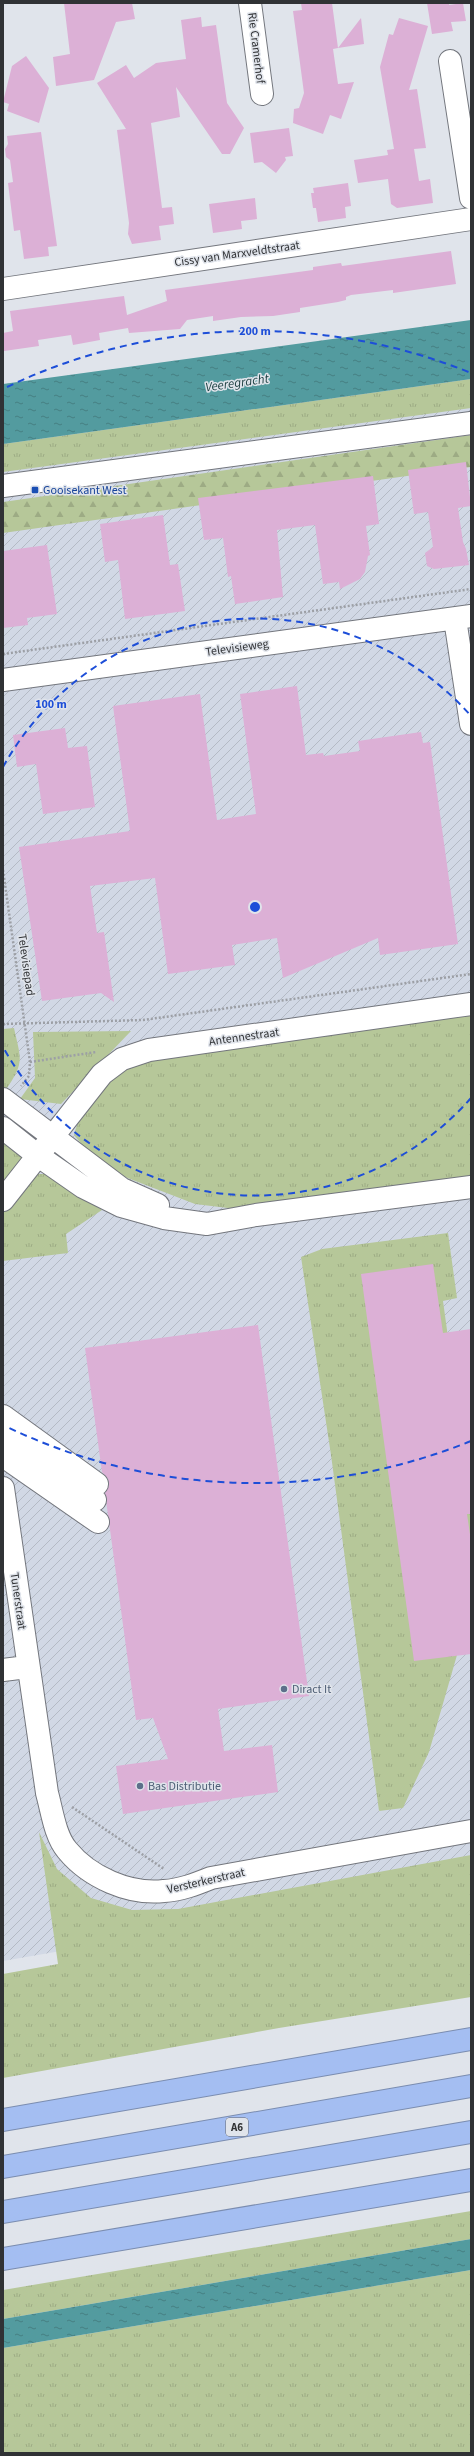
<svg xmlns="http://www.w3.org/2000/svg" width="474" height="2456" font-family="'Source Sans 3',sans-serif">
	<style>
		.industrial { fill: url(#industrial-furrows) }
		.grass { fill: url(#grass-tufts) }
		.forest { fill: url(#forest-firs) }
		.water { fill: url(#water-ripples) }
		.building { fill: #dcb0d6 }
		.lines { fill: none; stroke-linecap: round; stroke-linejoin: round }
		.minor-casing { stroke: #73767d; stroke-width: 24 }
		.highway-casing { stroke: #7b8db0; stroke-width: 24 }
		.path { stroke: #9c9fa5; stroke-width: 2.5; stroke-dasharray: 2 2; stroke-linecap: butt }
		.minor { stroke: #fff; stroke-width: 22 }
		.highway { stroke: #a4bef2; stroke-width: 22 }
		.ring { fill: none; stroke: #1d4ed8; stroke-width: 2; stroke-dasharray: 7 5 }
		.transit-dot { fill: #1a4fb4; stroke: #e0e4eb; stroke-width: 1.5 }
		.service-dot { fill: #5c6f8a; stroke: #e0e4eb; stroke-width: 1.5 }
		.labels { text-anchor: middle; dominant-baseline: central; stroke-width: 3; stroke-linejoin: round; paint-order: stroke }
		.shield { fill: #e0e4eb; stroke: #65676c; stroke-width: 1 }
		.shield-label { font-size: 11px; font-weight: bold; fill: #303235 }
		.street-label { font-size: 12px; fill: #303235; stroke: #e0e4eb }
		.transit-label { font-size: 12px; fill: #164399; stroke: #e0e4eb; text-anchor: start }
		.service-label { font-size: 12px; fill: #4e5e75; stroke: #e0e4eb; text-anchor: start }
		.water-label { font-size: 13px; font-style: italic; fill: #1b3e40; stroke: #e0e4eb }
		.centre { fill: #1d4ed8; stroke: #e0e4eb; stroke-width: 2 }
		.ring-label { font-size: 12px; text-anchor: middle; font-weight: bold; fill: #1d4ed8; stroke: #e0e4eb; stroke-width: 3; stroke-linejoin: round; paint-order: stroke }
	</style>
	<defs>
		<pattern id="industrial-furrows" width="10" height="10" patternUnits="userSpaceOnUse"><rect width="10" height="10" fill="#d1d8e5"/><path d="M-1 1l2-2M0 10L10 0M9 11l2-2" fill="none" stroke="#b4bac5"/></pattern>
		<pattern id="grass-tufts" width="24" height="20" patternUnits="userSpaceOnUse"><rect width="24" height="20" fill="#b6c799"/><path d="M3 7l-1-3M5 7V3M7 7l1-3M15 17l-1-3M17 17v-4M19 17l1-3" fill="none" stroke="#9dab84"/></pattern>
		<pattern id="forest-firs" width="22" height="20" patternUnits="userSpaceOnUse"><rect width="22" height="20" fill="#b6c799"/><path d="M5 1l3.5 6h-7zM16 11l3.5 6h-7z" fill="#9dab84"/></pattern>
		<pattern id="water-ripples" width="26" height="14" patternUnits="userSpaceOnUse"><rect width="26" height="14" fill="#539b9f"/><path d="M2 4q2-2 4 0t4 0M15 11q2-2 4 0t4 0" fill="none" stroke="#457f82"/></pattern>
	</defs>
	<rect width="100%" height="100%" fill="#e0e4eb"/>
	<path class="industrial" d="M471 368V1880L3 1961V431Z"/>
	<path class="grass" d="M471 379V408L3 472V444Z
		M471 1013V1176L236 1209 195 1204 125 1177 93 1158 74 1135C81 1104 115 1074 142 1059Z
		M14 1028C21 1060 25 1062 5 1091L3 1089V1029Z
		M131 1031 61 1104 20 1099 35 1078 33 1032Z
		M3 1136 23 1150V1159L3 1184Z
		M36 1174H49L102 1210 66 1234 68 1253 3 1261V1213Z
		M448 1233 457 1298 443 1301 471 1504 468 1617 429 1752 403 1808 379 1811 331 1455 301 1257 322 1249Z
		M39 1832 57 1869 91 1898 132 1910 178 1909 471 1855V1997L279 2028 3 2078V1974L58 1964Z
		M471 2211V2239L3 2319V2290Z
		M471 2270V2453H3V2348Z"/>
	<path class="forest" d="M471 435V467L3 533V502Z"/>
	<path class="water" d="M471 320V379L3 444V384Z
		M471 2239V2270L3 2348V2319Z"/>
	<path class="building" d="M64 3H132L135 19 116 22 94 80 56 86 53 57 70 54Z
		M301 3H332L338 48 333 49 338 84 354 82 341 119 330 115 323 134 293 123 294 109 299 108 304 93 293 11 302 10Z
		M427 3H449V5L463 3 466 21 451 22 453 31 432 34Z
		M201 17 202 27 216 25 227 103 244 128 230 154H222L176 87 180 117 151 123 162 208 172 207 174 224 159 226 161 240 132 244 128 234 129 223 117 130 126 129 97 83 126 65 134 78 156 63 186 59 181 20Z
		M361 18 364 44 338 48Z
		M399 18 428 26 409 90 417 89 426 148 414 149 419 181 430 179 433 203 397 208 391 204 388 179 358 183 354 160 388 155 387 150 394 149 380 67 389 34 393 35Z
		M26 56 49 88 39 123 7 111 9 104 3 102 12 66Z
		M289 128 293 156 285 157 286 160 276 173 262 162 254 163 250 133Z
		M41 132 57 246 48 247 49 256 24 259 20 230 14 231 8 183 13 182 10 160 6 157 5 149 8 144 7 136Z
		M348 183 351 206 345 207 346 218 318 222 316 208H313L311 193H314L313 188Z
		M255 198 257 219 241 221 242 229 213 233 209 204Z
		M451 251 456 284 393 293V290L351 295 346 297V300L338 302 300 308V312L273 316 241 317 213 321V316L187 320 180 329 129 333 128 328 99 333 100 340 73 345 71 335 38 340 39 346 4 351 3 333 13 331 10 311 124 296 127 315 167 301 165 290 313 270V267L341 263 342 266Z
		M466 462 471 506 458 508 463 542 466 549 469 565 434 569 427 566 425 553 433 547 428 512 414 514 408 470Z
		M373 476 379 524 366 526 370 555 368 556 365 572 360 579 340 589 339 582 323 584 315 525 277 530 283 597 235 604 231 576 228 577 223 538 204 540 198 498Z
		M163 515 170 565 178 564 185 611 125 619 118 560 105 562 100 524Z
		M47 545 57 614 27 618 28 625 3 628V551Z
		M297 686 306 755 323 753 324 756 360 751 358 741 421 732 423 743 430 742 458 944 380 955 378 938 283 978 277 938 232 945 235 965 168 974 155 878 90 886 97 933 104 932 114 1002 101 993 42 1001 19 847 130 831 113 706 200 694 217 820 256 814 240 694Z
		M65 728 68 748 87 746 95 807 43 814 36 764 17 767 13 735Z
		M433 1264 443 1333 471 1329V1514H467L471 1541V1654L414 1661 361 1274Z
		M258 1325 309 1696 218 1709 224 1751 272 1745 278 1792 123 1814 116 1766 168 1759 153 1718 136 1720 105 1493 109 1485 108 1479 102 1472 85 1348Z"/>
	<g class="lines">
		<g class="minor-casing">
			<path id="minor" d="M250 3 262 94
				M450 61 471 198
				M3 289 471 219
				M3 486 471 423
				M455 619 471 724
				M3 680 471 616
				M3 1099 122 1189 158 1205
				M3 1128 37 1155 83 1187 121 1206 164 1218 207 1224 256 1215 471 1187
				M3 1200 102 1074 122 1059 149 1050 471 1004
				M3 1416 97 1484
				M3 1436 95 1500
				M3 1456 98 1522
				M3 1488 47 1793C52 1811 55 1836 67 1850 89 1877 129 1895 164 1891 181 1890 196 1884 211 1878L471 1831
				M3 1670 27 1667"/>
		</g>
		<g class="highway-casing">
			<path id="highway" d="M3 2120 471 2039
				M3 2167 471 2086
				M3 2212 471 2132
				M3 2259 471 2180"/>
		</g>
		<path class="path" d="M3 654 471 589
			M3 870 30 1062 29 1076 21 1086
			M3 1024 143 1020 471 974
			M30 1062 96 1052
			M72 1807 164 1869"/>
		<use href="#minor" class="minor"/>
		<use href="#highway" class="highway"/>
	</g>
	<g class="ring">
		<path d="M471 1098A288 288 0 0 1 3 1047M3 767A288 288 0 0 1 471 716"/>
		<path d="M471 1441A576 576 0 0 1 7 1427M7 387A576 576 0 0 1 471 373"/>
	</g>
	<rect class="transit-dot" x="31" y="486" width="8" height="8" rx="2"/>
	<g class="service-dot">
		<circle cx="284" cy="1689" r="4"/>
		<circle cx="140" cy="1786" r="4"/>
	</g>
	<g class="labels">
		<rect class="shield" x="226" y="2118" width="22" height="18" rx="3"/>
		<g class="shield-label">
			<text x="237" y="2127">A6</text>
		</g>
		<g class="street-label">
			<text transform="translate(256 48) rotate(83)">Rie Cramerhof</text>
			<text transform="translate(237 254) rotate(-8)">Cissy van Marxveldtstraat</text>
			<text transform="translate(237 648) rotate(-8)">Televisieweg</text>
			<text transform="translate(26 965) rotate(82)">Televisiepad</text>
			<text transform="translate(244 1037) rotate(-8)">Antennestraat</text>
			<text transform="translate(18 1601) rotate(82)">Tunerstraat</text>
			<text transform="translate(206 1881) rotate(-13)">Versterkerstraat</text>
		</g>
		<g class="transit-label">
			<text x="43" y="490">Gooisekant West</text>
		</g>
		<g class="service-label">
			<text x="292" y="1689">Diract It</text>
			<text x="148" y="1786">Bas Distributie</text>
		</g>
		<g class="water-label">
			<text transform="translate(237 383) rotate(-8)">Veeregracht</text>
		</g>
	</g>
	<circle cx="255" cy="907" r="6" class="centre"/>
	<g class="ring-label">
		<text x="255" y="335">200 m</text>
		<text x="51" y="708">100 m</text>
	</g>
	<rect width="474" height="2456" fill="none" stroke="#303235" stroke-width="8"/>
</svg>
